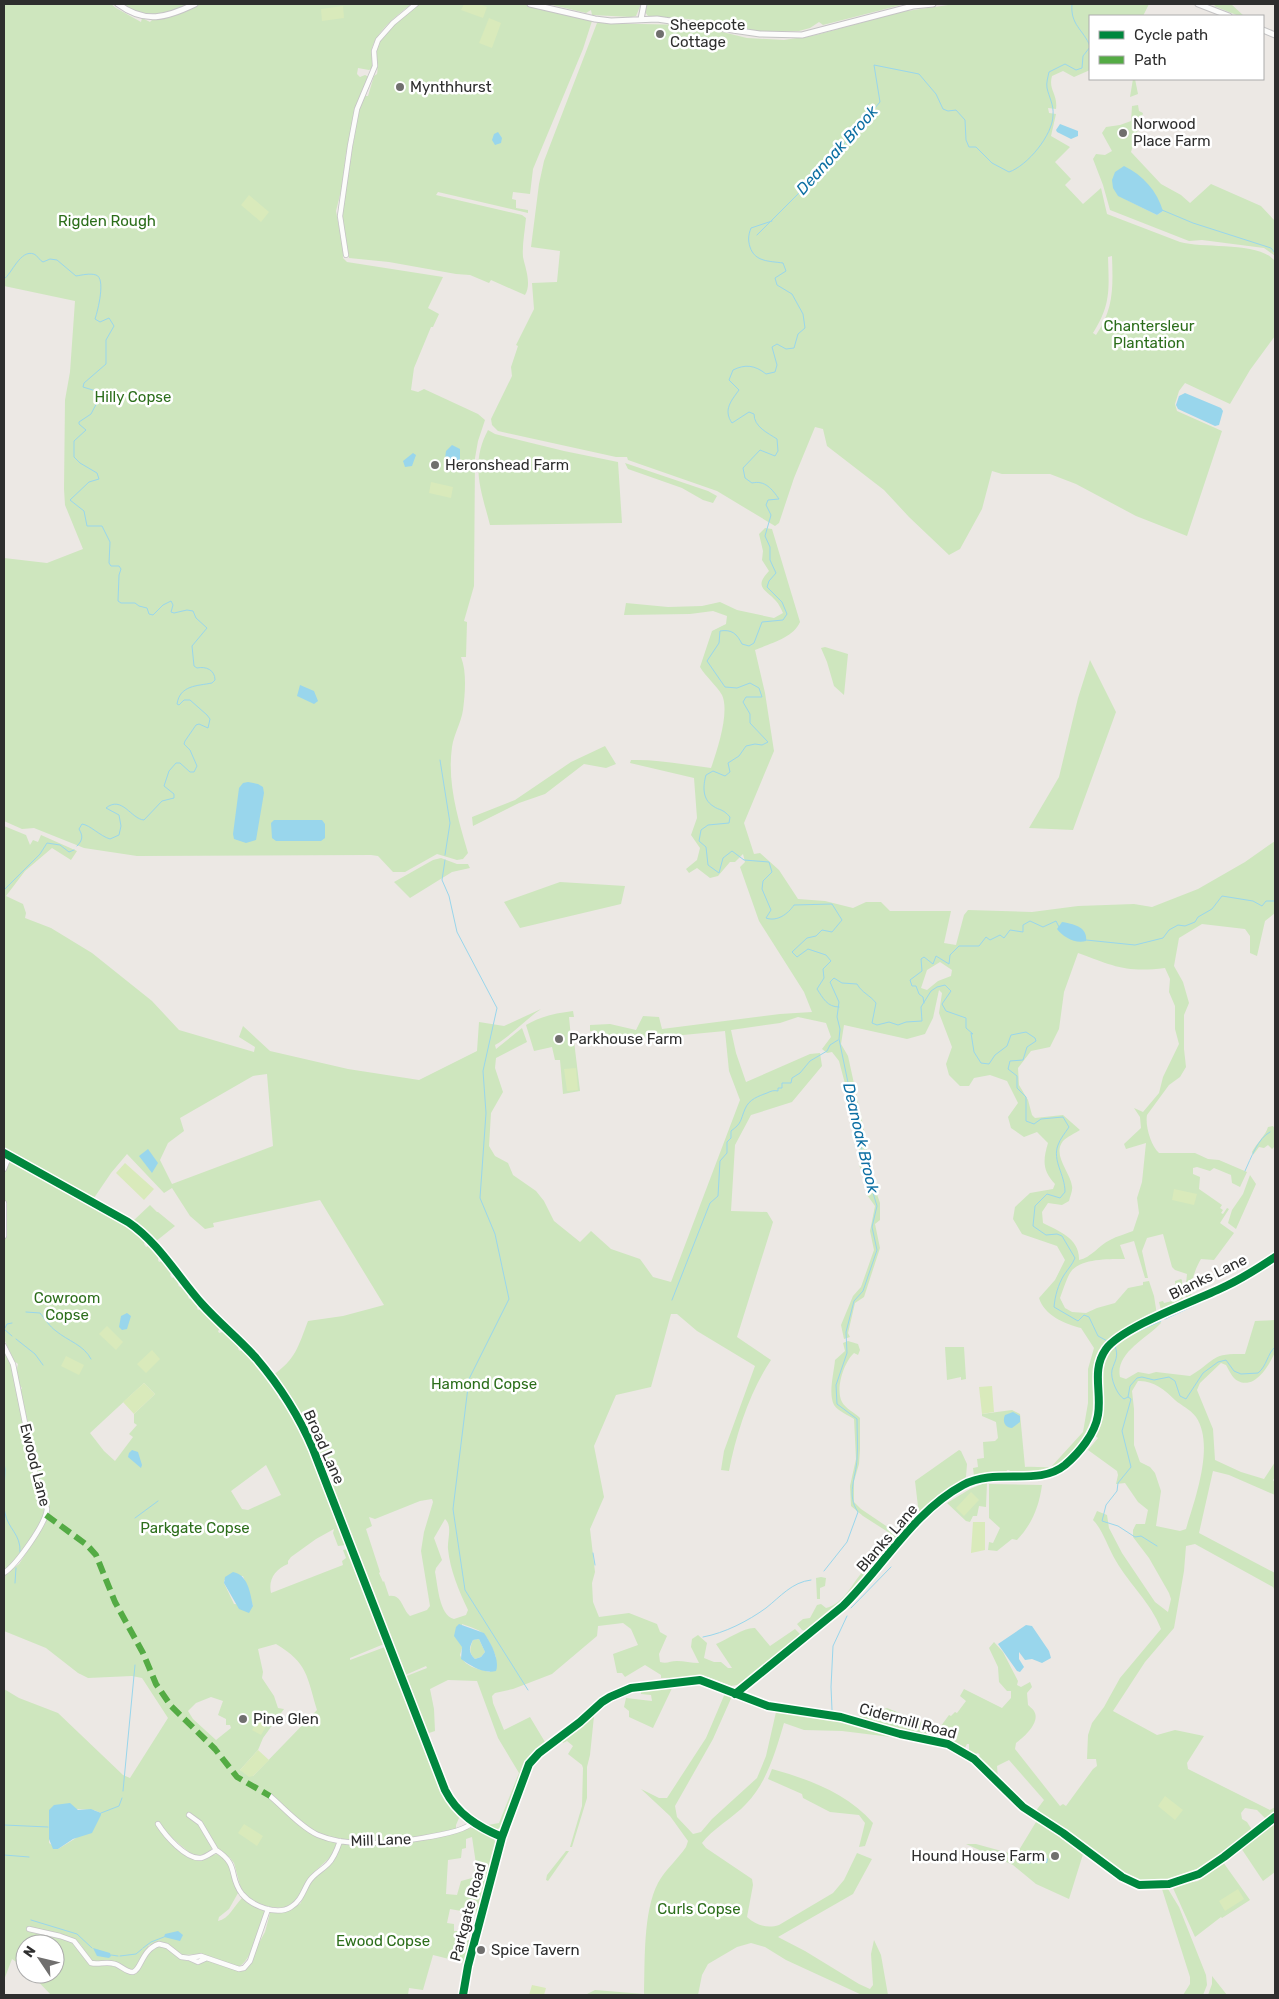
<svg xmlns="http://www.w3.org/2000/svg" width="1279" height="1999" font-family="Rubik,sans-serif">
	<style>
		.green { fill: #cee6be; fill-rule: evenodd }
		.pitch { fill: #d9eabb }
		.water { fill: #99d6ec; fill-rule: evenodd }
		.lines { fill: none; stroke-linecap: round; stroke-linejoin: round }
		.stream { stroke: #99d6ec; stroke-width: 1 }
		.minor-casing { stroke: #c5c4c5; stroke-width: 6 }
		.tertiary-casing { stroke: #c5c4c5; stroke-width: 7 }
		.minor { stroke: #fcfcfb; stroke-width: 4.5 }
		.tertiary { stroke: #fcfcfb; stroke-width: 5 }
		.quiet { stroke: #54ab44; stroke-width: 6; stroke-dasharray: 12 6; stroke-linecap: butt }
		.cycleway-casing { stroke: #fff; stroke-width: 11 }
		.cycleway { stroke: #00873e; stroke-width: 8 }
		.poi-dot { fill: #706f6e; stroke: #fff; stroke-width: 2 }
		.labels { text-anchor: middle; dominant-baseline: central; stroke-width: 5; stroke-linejoin: round; paint-order: stroke }
		.poi-label { font-size: 15px; fill: #2e2e2e; stroke: #fff; text-anchor: start }
		.park-label { font-size: 15px; fill: #2c6e1b; stroke: #fff }
		.street-label { font-size: 15px; fill: #2e2e2e; stroke: #fff }
		.water-label { font-size: 16px; font-style: italic; fill: #0d6fa3; stroke: #fff }
	</style>
	<rect width="100%" height="100%" fill="#ece8e4"/>
	<path class="green" d="M4 4H111L116 8 141 22 142 18 150 22 152 20 179 13 199 4H412C397 15 378 30 372 48 370 56 374 62 373 68L369 70 358 68 357 74 360 77 365 75 369 77 346 153 342 187 336 211 343 248V258L347 262 443 277 428 308 439 314 433 327H431L414 368 411 390 418 392 424 389 478 414 485 420 478 441 475 458 474 586 464 621 467 622 466 657H461C467 672 465 694 463 710 461 723 454 734 452 747 447 783 458 819 468 853L463 859 457 860 437 854 405 872H393L378 856 371 855 137 856 84 848 34 828 22 829 4 821V558L47 563 83 549 65 505 64 489 65 400 70 372 75 301 4 286Z
		M122 4H187C166 16 142 19 122 4Z
		M419 4H523L592 21 583 49 533 169 530 194 513 192 512 199 516 200V208L528 210V213L438 192 436 195 522 215 526 218C525 230 522 245 523 257 525 267 532 284 525 295L491 280 489 283 470 275 456 274 389 262 349 258 341 218 359 108 365 96H368L374 76 377 74C379 66 374 59 376 51 379 34 405 13 419 4Z
		M548 4H641L636 16 631 17 592 15 591 10 586 13Z
		M647 4H905L823 25 819 22 810 28 799 31 757 32 688 19 648 16 645 12Z
		M955 4H1149L1143 16H1090V70L1074 77 1063 71 1052 76C1048 90 1058 94 1056 109L1048 108 1049 113 1056 114 1051 136 1070 147 1055 162 1071 179 1065 185 1083 204 1101 188 1107 214 1180 242C1204 249 1259 241 1275 261V336L1250 370 1230 404 1185 383 1179 391 1175 404 1177 411 1222 431 1187 536 1136 516 1076 484 1050 474H1002L992 471 982 509 960 549 949 555 909 517 884 490 827 446 823 429 815 427 794 478 779 523 775 526 717 491 628 460 627 457H616L498 431 492 425 491 419 512 376 511 367 518 346 516 345 534 309 532 283 557 282 560 251 531 247 539 184 544 161 597 23 687 25V27L706 28 747 38 784 40 816 35 900 12ZM1112 256C1113 287 1114 309 1096 335L1093 333C1111 305 1109 289 1108 257Z
		M1217 4H1231L1244 16H1239L1214 6Z
		M1133 79H1135L1138 94 1130 97Z
		M1138 105 1139 111 1143 113 1131 152 1161 184 1181 195 1190 203 1211 184 1261 206 1275 221V256L1264 248 1202 240 1189 241 1110 210 1103 185 1093 159 1096 154 1105 155 1112 151 1102 133 1106 127 1120 125 1131 121 1132 106ZM1125 199 1163 211 1157 215Z
		M488 430 495 434 564 451 618 462 622 523 490 525C481 490 470 464 488 430Z
		M625 463 708 491 717 496 713 503 703 500 682 488 628 469Z
		M765 528 772 529 800 622C793 638 771 643 755 650L765 693 774 751 744 823 754 854 760 853 779 870 798 899 825 901 853 908 866 902H881L890 911H951L944 943 956 945 964 915 968 910 1032 912 1078 906 1134 904 1152 907 1198 889 1245 862 1275 841V913L1265 921 1257 956 1250 953V936L1245 929 1202 924 1179 938 1174 966 1183 982 1189 1003 1184 1015V1049L1186 1067 1180 1077 1169 1085 1147 1115C1145 1126 1151 1146 1159 1153H1195L1208 1159 1219 1160 1247 1172 1240 1187 1232 1183 1231 1175 1214 1168 1210 1171 1197 1167 1193 1168V1174L1200 1177 1199 1189 1222 1205 1220 1208 1223 1210 1221 1213 1223 1214 1227 1208 1229 1209 1220 1223 1234 1233 1214 1260 1201 1259C1195 1269 1191 1282 1190 1293L1194 1297 1187 1299 1185 1294 1187 1274 1175 1270 1172 1267 1163 1234 1147 1238 1142 1251 1148 1278H1145L1134 1241 1120 1245 1125 1259C1110 1259 1079 1258 1070 1273 1066 1280 1063 1290 1060 1298L1065 1308 1072 1312 1086 1313 1097 1308 1115 1303 1128 1288 1143 1285V1282L1149 1281 1154 1296 1157 1315C1138 1324 1111 1333 1100 1352 1090 1368 1093 1386 1093 1404 1093 1428 1073 1463 1050 1471 1038 1475 1024 1473 1011 1472L1009 1470H1007L1006 1473 974 1476 973 1468 978 1467 977 1459 984 1458 983 1442 995 1441 998 1438 996 1422 982 1416V1414L1012 1410 1020 1414 1025 1467C1034 1466 1042 1468 1051 1467L1083 1432 1088 1403V1369L1094 1348 1081 1328C1065 1324 1044 1315 1039 1298L1055 1280 1065 1260 1057 1246 1022 1234 1013 1219 1015 1207 1030 1193 1053 1189 1055 1184C1042 1170 1043 1160 1048 1143L1037 1132 1024 1137 1011 1128 1008 1117 1018 1103 1007 1081 990 1075 974 1078 969 1086H960L949 1075 946 1064 952 1047 939 1013 942 993 939 990 933 1018 925 1034 907 1039 844 1025 841 1044 848 1056 866 1139 869 1171 880 1203V1220L875 1224 880 1248 864 1297 855 1303 848 1333 850 1337 844 1339 841 1325 853 1296 861 1287 874 1250 870 1231 875 1206 867 1195 866 1181 859 1165V1152L848 1095 839 1061 832 1052 827 1053 822 1049 831 1037 826 1023 798 1017 780 1023 731 1030 736 1053 746 1082 810 1054 820 1053 822 1066 792 1102 751 1115 735 1145 731 1211 767 1212 773 1222 737 1337 771 1360C750 1391 736 1434 729 1471L721 1470 724 1451 755 1366 697 1331 677 1314H671L651 1387 616 1395 594 1446 604 1497 590 1529 595 1572 592 1583 593 1602 599 1617 629 1613 657 1624 660 1632 667 1636 659 1654 660 1662C667 1664 670 1661 677 1661 684 1661 691 1663 699 1663L691 1647 692 1639 698 1635 707 1643 704 1658 714 1662H721L728 1668H732L716 1644C728 1639 745 1627 755 1628L770 1646 795 1629 800 1634 801 1637 742 1684 731 1686 708 1677 661 1678V1675L645 1665 625 1677 622 1673H617L613 1654 638 1645 631 1629 623 1623 598 1626 597 1636 552 1674 513 1689 495 1693 492 1696 493 1703 504 1730 530 1717 545 1742C519 1763 512 1797 502 1827L495 1830 488 1825 499 1823 519 1773 498 1738 477 1681 448 1680 430 1689 434 1709 435 1731 426 1734 404 1677 427 1668 426 1666 403 1676C399 1663 395 1652 392 1639L389 1638 317 1452 301 1417 272 1376C296 1359 298 1347 308 1321L343 1316 384 1305 320 1200 213 1223 214 1227 205 1229 190 1216 172 1188 164 1193 127 1154 111 1173 94 1198 4 1147V826L26 835 30 845 33 840 38 842 41 835 77 851 71 860 52 848 25 871 6 896 23 904 26 913 25 918 51 928 92 953 152 1001 179 1030 254 1052 255 1047 239 1037 243 1026 270 1051 348 1069 419 1080 477 1051 479 1022 504 1026 541 1009C525 1020 512 1035 495 1045L496 1049 522 1028 527 1042 496 1058 495 1068 503 1092 491 1113 489 1146 495 1156 508 1163 513 1175 536 1191 544 1201 554 1221 580 1242 591 1231 611 1249 640 1259 653 1277 671 1282 740 1100 729 1071 725 1031 641 1039 597 1041 596 1031H590V1025L610 1024 636 1030 643 1016 659 1017 662 1029 780 1014 812 1012 804 992 759 921 740 867 745 862 743 854 735 862H730L718 876 710 878 697 868 689 873 686 869 697 860 700 848 691 835 697 818 694 778 630 763 631 760C657 759 685 765 711 768 717 751 730 712 722 695 716 685 706 677 700 667L712 631 726 624 727 616 713 611 690 614 624 615 626 603 668 607 702 606 720 602 737 610 774 618 783 613C781 609 779 604 776 601 766 589 753 588 769 571L762 560 763 551 759 534ZM1078 953C1113 966 1127 973 1165 968L1170 979 1169 992 1175 1006V1029L1179 1044 1163 1077 1159 1093 1143 1112 1134 1108 1140 1117 1141 1128 1124 1144 1126 1149 1146 1143 1142 1182 1137 1198 1139 1213 1133 1231C1126 1234 1117 1236 1110 1240 1099 1245 1091 1258 1079 1260 1080 1239 1059 1231 1043 1223L1042 1212 1048 1203 1062 1205 1069 1201C1070 1196 1073 1191 1072 1186 1070 1172 1052 1155 1063 1141 1067 1137 1075 1133 1080 1130L1063 1115 1035 1118 1032 1115 1028 1100 1019 1085 1018 1068 1031 1051 1050 1047 1059 1029 1064 992ZM940 962 952 970 951 976 938 981 927 990 921 988 927 970ZM267 1074 273 1146 172 1184 160 1160 168 1143 184 1131 180 1118 253 1076ZM432 1499 433 1502 424 1532 421 1551 430 1606 427 1610 410 1616C402 1609 402 1594 389 1596L384 1581 383 1582 379 1573 380 1572 366 1529 372 1526 369 1517 375 1519 420 1501ZM445 1519C453 1526 447 1540 448 1549 450 1570 459 1591 468 1610L466 1615 454 1619C439 1615 438 1586 435 1572L436 1568 442 1560 434 1538ZM462 1624C486 1632 486 1633 496 1657L490 1672C478 1669 465 1667 460 1655L462 1648Z
		M825 647 848 654 844 695 834 686 827 662 821 648Z
		M1090 660 1116 712 1073 830 1029 828 1059 777 1078 698Z
		M605 746 616 764 606 768 584 764 545 794 519 803 473 826 472 817 515 800 571 762Z
		M441 858 457 864H468L470 868 452 872 410 898 394 882 433 860Z
		M560 882 625 886 621 904 520 928 504 902Z
		M573 1011 574 1017H569L571 1038 574 1041 580 1091 563 1094 560 1060H555L552 1047 534 1051 526 1025C541 1016 557 1013 573 1011Z
		M1273 1126 1275 1129V1146L1272 1149 1268 1145 1264 1148 1259 1147 1253 1155 1252 1152C1256 1144 1266 1135 1268 1127Z
		M11 1161 94 1208 125 1223 146 1240 144 1244 146 1247 150 1245 159 1255 158 1260 159 1262 164 1260 173 1272 170 1275 172 1278 176 1276 181 1281 178 1285 180 1287 184 1285 190 1293 188 1296 189 1299 194 1297 200 1304 197 1308 198 1310 203 1308 222 1327 218 1331 219 1333 226 1331 240 1345 238 1349 240 1351 244 1348 280 1394 278 1397 280 1400 283 1399 307 1443 346 1545 338 1546 333 1533 334 1529 316 1539 291 1557 288 1561V1564C275 1569 268 1580 271 1593L343 1565 342 1561 346 1558 343 1550 348 1549 369 1602 367 1604 371 1607 384 1644 350 1658V1660L385 1647 440 1784 457 1814 459 1818 456 1825V1831C462 1831 471 1827 477 1828 487 1829 495 1836 496 1846L478 1914 450 1909 447 1923 454 1924V1931H461L463 1936 466 1937V1940H471L465 1963 433 1955 423 1990 409 1988 408 1995H51L31 1974H55V1944H25V1968L12 1959 4 1980V1689L19 1698 58 1713 123 1775 130 1778 168 1718 142 1678 132 1676 88 1678 78 1673 46 1648 4 1631V1575L19 1564 45 1524 49 1512 37 1476 20 1391 22 1388C16 1382 16 1371 18 1364L14 1361 4 1339 5 1172 7 1162ZM144 1383 155 1394 134 1414V1423L137 1425 129 1434 133 1437 115 1461 104 1451 90 1433ZM266 1465 281 1495 248 1510 242 1509 231 1491ZM243 1576 253 1606 234 1604 224 1583V1580ZM276 1644C308 1663 307 1677 317 1710L253 1776 240 1770 258 1750 263 1738 284 1709 278 1708 274 1696 262 1678 263 1672 258 1649ZM211 1697 223 1701 218 1715 226 1719V1725H230L231 1728 216 1740 193 1719 188 1711 196 1703ZM76 1809 94 1810 101 1813 76 1838 58 1849 49 1843V1810ZM188 1813 199 1819 217 1849 230 1858 234 1863 241 1889 246 1896 258 1904 268 1907 285 1908 291 1905 303 1890 310 1876 339 1849C334 1868 323 1867 313 1879 307 1886 304 1897 300 1904L270 1913 265 1932 244 1970C231 1971 223 1964 211 1961 202 1959 193 1963 184 1960 175 1956 167 1944 157 1947 143 1951 146 1971 132 1974L113 1965H90L72 1942 29 1928 71 1937 81 1945 92 1962 113 1961 129 1969 132 1970 136 1967 149 1945 163 1943 183 1955 202 1954 238 1967C250 1963 265 1923 265 1911L242 1898C234 1906 229 1919 218 1921L219 1917 229 1909 238 1893C232 1879 233 1861 217 1854 209 1856 196 1859 189 1857 178 1853 163 1835 157 1825L191 1854C199 1857 209 1856 212 1848L200 1826 187 1816ZM472 1837 476 1864 472 1878 461 1881 457 1895 446 1894 448 1860 461 1858 462 1849 466 1848V1839Z
		M1250 1175 1256 1184 1236 1229 1228 1223 1232 1210 1243 1194Z
		M150 1205 157 1212H158L175 1226 155 1242 133 1221Z
		M1181 1279 1182 1280 1183 1303 1164 1312 1161 1310 1159 1302 1163 1301 1164 1303 1176 1300 1175 1281Z
		M1159 1319 1161 1323 1159 1325C1145 1339 1115 1354 1120 1377L1126 1379 1138 1372 1149 1374 1156 1372 1190 1376C1217 1360 1209 1353 1245 1354L1255 1321 1275 1320C1275 1329 1278 1344 1275 1352 1270 1364 1255 1390 1238 1381 1232 1378 1229 1370 1226 1365L1221 1363 1200 1383 1197 1390 1213 1429 1215 1460 1241 1472 1264 1479 1275 1462V1477L1273 1480 1275 1483V1495L1229 1475 1213 1471 1199 1533 1275 1573V1591L1273 1587 1195 1544 1186 1546 1184 1571 1174 1628 1145 1662 1113 1711 1157 1735 1175 1730 1204 1736 1187 1763 1188 1769 1270 1810 1275 1807V1812L1266 1819 1257 1810 1245 1808 1241 1813 1242 1819 1247 1822 1252 1830 1214 1862 1198 1871 1166 1881 1148 1882 1127 1877 1055 1822H1052L1035 1812 1044 1800 1009 1760 997 1766 998 1778 977 1758 980 1755 978 1753 973 1755 969 1753V1744H967L965 1748H962L941 1739 871 1724 858 1718 860 1716 887 1708 922 1722 926 1727 938 1730 949 1715 951 1716 955 1712 957 1713 966 1701 960 1696 964 1689 1002 1708 1011 1698V1691H1007L999 1682 998 1667 989 1648 994 1642 1003 1652 1018 1681 1017 1685 1021 1687 1030 1682 1032 1687 1027 1693 1028 1705C1030 1707 1032 1708 1034 1711 1041 1722 1024 1737 1016 1743L1015 1749 1060 1806 1063 1804 1066 1806 1093 1769 1097 1766 1096 1759H1087L1088 1735 1092 1723 1104 1707 1120 1678 1161 1629C1151 1603 1130 1585 1116 1561 1108 1548 1103 1530 1093 1520L1097 1511 1107 1515 1109 1528 1122 1553 1155 1602 1168 1612 1171 1599 1169 1593 1149 1558 1133 1537V1530L1136 1524H1145L1148 1510 1138 1502 1125 1483 1116 1484 1118 1475 1117 1471 1088 1450 1098 1438 1094 1435C1101 1424 1102 1410 1101 1397 1101 1390 1099 1382 1100 1374 1102 1343 1135 1331 1159 1319ZM1138 1381C1153 1380 1165 1390 1175 1400 1182 1406 1190 1409 1196 1417 1215 1445 1195 1499 1186 1529L1180 1531 1156 1526 1161 1491 1155 1473 1150 1467 1140 1462 1134 1445V1409L1132 1391Z
		M848 1341 858 1344 860 1350 858 1355 854 1353C844 1362 835 1389 842 1402 845 1408 855 1413 860 1418V1449L859 1464 854 1481V1502L861 1509 898 1534 909 1524 910 1527 873 1569 870 1570 865 1566 873 1563 891 1542 888 1532 863 1516 851 1506 850 1486 856 1459 854 1419C848 1415 838 1411 834 1405 828 1393 834 1373 835 1360L845 1351 843 1343Z
		M945 1347H964L966 1379 961 1380V1377L947 1380Z
		M4 1351 12 1367 34 1477 45 1509 44 1515 32 1537 12 1564 4 1571Z
		M959 1450 961 1451 967 1464 966 1477 948 1489 919 1515 915 1481Z
		M987 1482 986 1507 979 1506 977 1516H973L970 1522 966 1521 947 1503 970 1489Z
		M989 1484 1042 1485C1039 1507 1032 1524 1017 1540L1012 1539 997 1551 988 1550 989 1542 993 1543 1000 1528 989 1518Z
		M864 1570 867 1574 847 1598 805 1631 802 1630 797 1624 803 1619 810 1618 817 1605 821 1604 826 1608C845 1603 852 1583 864 1570Z
		M821 1577 826 1578 825 1586 820 1588V1599H817L816 1578Z
		M479 1639 485 1652 481 1657 475 1659C468 1652 470 1648 473 1640Z
		M674 1684 653 1728 629 1717V1711L624 1707 626 1698 652 1701 651 1695 641 1694V1691H645L652 1687Z
		M726 1691 733 1694 713 1739 675 1806 677 1817 693 1834 701 1832 712 1819 757 1778 766 1756 776 1712 793 1713 794 1707 828 1712V1717L846 1720 890 1732 891 1737 842 1731 804 1730 784 1723C776 1750 767 1783 746 1804 734 1817 711 1830 702 1843L706 1848 752 1879 753 1885 747 1917C756 1925 767 1929 779 1925L833 1893 844 1880 857 1853 872 1859 853 1894 778 1937 805 1951 859 1984 870 1989 873 1985 871 1954 874 1940 881 1955 888 1995H862L786 1960 765 1947 751 1943 737 1947 708 1964 702 1975 698 1995H585L595 1990 644 1994C645 1962 643 1911 658 1883 665 1870 678 1859 686 1847L688 1841 670 1816 641 1789 659 1798H667L706 1738Z
		M593 1713 594 1716 590 1755 587 1767V1798L572 1847H570L582 1806 583 1768 582 1765 568 1754 573 1746 567 1741 563 1743 560 1739Z
		M772 1769C808 1779 847 1793 873 1823L865 1846 859 1847 865 1823 859 1815 830 1812 803 1798 802 1794 768 1779Z
		M1036 1822 1044 1826 1045 1825 1061 1835 1060 1837 1063 1840 1065 1839 1084 1851 1069 1899 1036 1884 1013 1865 966 1844H976L1016 1855Z
		M1275 1822V1872L1263 1881 1241 1848Z
		M566 1851H569L548 1881 546 1880 547 1875Z
		M1223 1862 1250 1900 1222 1918 1221 1917 1195 1937 1173 1888 1176 1885 1198 1881Z
		M1162 1889H1168L1179 1907 1206 1975 1207 1985 1203 1995H1183L1190 1984V1977Z
		M1212 1976 1227 1995H1208L1212 1984Z"/>
	<path class="pitch" d="M464 4H479L487 7 483 18 461 10Z
		M343 6 344 18 322 21 321 9Z
		M489 18 501 23 492 48 479 43Z
		M249 195 269 212 261 222 241 205Z
		M431 482 453 487 451 498 429 493Z
		M576 1068 578 1090 567 1091 564 1069Z
		M125 1163 154 1189 144 1200 116 1173Z
		M1174 1189 1197 1194 1194 1205 1172 1200Z
		M107 1326 123 1342 116 1350 99 1334Z
		M152 1350 160 1359 146 1373 137 1364Z
		M66 1356 84 1365 79 1375 61 1366Z
		M144 1383 155 1394 134 1414 123 1402Z
		M992 1386 994 1412 982 1414 979 1387Z
		M971 1492 979 1500 964 1516 956 1508Z
		M973 1522H985V1550L971 1553Z
		M263 1712 272 1717 261 1735 252 1730Z
		M258 1750 269 1760 253 1776 249 1777 240 1770Z
		M1165 1796 1183 1810 1175 1820 1158 1806Z
		M244 1824 263 1836 257 1846 238 1833Z
		M1238 1889 1244 1899 1225 1911 1219 1901Z
		M532 1985 546 1988 544 1995H529Z"/>
	<path class="water" d="M1060 124 1078 131V136L1071 139 1057 132 1056 130Z
		M498 132 502 138 501 143 495 145 492 140 494 134Z
		M1124 166C1143 175 1157 191 1163 211L1157 215 1118 196 1113 188 1112 180 1115 172Z
		M1185 393 1221 408 1223 411 1219 425 1215 426 1178 409 1176 405 1179 396Z
		M452 445 460 449V467L455 470H449L444 467 446 451Z
		M413 453 416 455 412 466 405 467 403 461Z
		M300 685 314 691 318 701 314 704 297 696Z
		M248 782 258 784 263 787 264 793 256 840 246 843 234 839 233 834 239 788 243 783Z
		M274 820H322L325 824V838L321 841H276L272 838 271 823Z
		M1062 922C1074 924 1088 927 1086 941 1075 944 1063 937 1057 929Z
		M148 1149 158 1163 152 1173 139 1156Z
		M127 1313 131 1316 127 1329 122 1330 119 1327 121 1316Z
		M1013 1412 1020 1416V1422L1012 1428C1005 1428 1002 1421 1005 1415Z
		M132 1450 138 1452 142 1465 141 1468 128 1457 129 1453Z
		M233 1572C248 1575 250 1592 253 1606L249 1613 239 1609 224 1583 225 1577Z
		M459 1624 484 1633C491 1643 500 1660 496 1671 483 1674 471 1666 461 1659L462 1647 454 1636 456 1627ZM479 1639 485 1652 481 1657 475 1659C468 1652 469 1648 473 1640Z
		M1026 1625 1032 1626 1049 1651 1051 1658 1042 1663 1032 1659 1025 1660 1019 1652V1659L1024 1667 1020 1672 1017 1671 998 1644Z
		M70 1803 78 1810 91 1809 101 1813V1815L92 1833 73 1839 58 1849H53L49 1839V1810L54 1805Z
		M1037 1851 1048 1859 1047 1863 1031 1862 1030 1864 1025 1862 1024 1859 1026 1856Z
		M178 1931 183 1935 180 1941 164 1937 165 1934Z
		M93 1948 110 1953 111 1956 109 1958 97 1956Z"/>
	<g class="lines">
		<path class="stream" d="M1072 4C1070 25 1083 29 1090 46
			M1162 210 1193 223 1271 248 1275 253
			M772 221 751 228C748 236 748 240 750 247 755 262 769 261 783 263L786 271 775 278 777 285 792 294 803 314 805 328 798 334 794 348 786 349 777 344 772 347 777 365 775 372 766 374C755 365 745 364 733 370L729 380 739 390C731 401 723 410 732 423L749 412 754 414C754 427 768 433 777 439L778 451 775 456 760 450 743 468 745 478 752 483C765 480 772 489 779 499L768 500 766 505 771 515 765 536 770 547V560L776 573 769 581 767 587 782 602 787 614 783 620 762 622 754 643 749 646 742 644C737 634 732 629 720 631L719 643 707 661 725 687 737 688 750 683 759 688 762 697H746L743 702 750 714V723L768 742 762 745 755 744 746 746 739 756 728 763 730 772 725 776 713 771 706 775C703 786 702 799 713 806 720 811 722 808 730 817L729 823 708 825 701 830 699 841 706 847 708 865 719 873 723 858 732 851 744 860 769 862 772 872 763 881 762 889 771 910 766 918C777 922 788 914 794 905L832 904 842 920 832 932 822 930 816 936 807 938 792 952 797 957 808 949 826 955 831 961 823 969 824 978 817 989C823 998 827 1007 839 1007
			M757 235 821 171 880 102 874 65 919 74 936 94 943 109 948 111 956 110 965 120 966 140 969 147H976L992 163 1009 172C1027 166 1053 135 1053 115 1054 105 1049 97 1047 88 1046 83 1048 77 1049 72L1065 64 1076 70 1082 68 1083 56 1090 47
			M4 279C12 274 20 249 34 254 37 255 40 261 43 262L50 259 57 260 76 276C82 275 90 273 96 275 106 278 98 310 95 319L100 322 109 318 114 326 106 340V364L84 383 83 387 96 391 100 397 91 414 79 422V424L86 430 74 441V457L80 463 97 473 99 479 89 482 70 500 84 511 87 526H102L110 542 109 563 111 566H119L121 569 119 575 118 601 121 603H135L139 606 147 608 149 614 153 615 163 605 171 601 173 605 171 612 174 613 187 610 193 611 196 618 207 628 192 646 194 666 197 668C206 666 215 670 215 680L212 683C197 686 180 685 177 704L179 705 184 700H190L207 715 210 719 208 728 199 724 196 725 185 741 184 744 190 750 197 766 194 772H190L180 763H176L169 771 164 786 174 794V798L162 801 144 820C131 819 122 795 106 808L119 815 121 826 119 835 110 839C100 836 90 825 82 824L79 829C83 836 83 840 77 846
			M440 760 450 823 445 855
			M445 860 442 880 449 896 457 932 497 1008 483 1071 486 1113 480 1198 495 1234 509 1299 469 1379 453 1509 465 1590 528 1690
			M4 890 40 854 47 843 60 845 69 852 74 850
			M1086 940 1135 945 1163 938 1169 930 1178 925 1185 926 1195 922 1198 917 1212 909 1222 896 1253 901 1262 906 1266 901H1275
			M924 1003 923 997 919 994 916 986H912L910 980 922 971 921 959 924 957 933 964 936 956 949 964 950 955 959 946H979L986 937 990 940 1000 935 1004 938 1010 930 1023 932V925L1030 921 1043 927 1056 921 1059 927
			M1245 1171C1251 1158 1258 1138 1270 1132
			M672 1300 710 1203 718 1196 720 1161 727 1153V1142L731 1138V1131C742 1123 740 1121 745 1109 749 1099 759 1096 767 1093 771 1091 774 1090 778 1091V1088H782V1083H791L792 1078 800 1073 810 1061 827 1051 830 1045 838 1040
			M26 1312 40 1313C45 1319 50 1327 56 1331 68 1341 84 1345 91 1359
			M1165 1319 1226 1291 1253 1276
			M5 1328 7 1324 12 1323
			M4 1329 12 1336
			M16 1339 35 1354 43 1365
			M1115 1346C1119 1357 1115 1360 1112 1370 1110 1378 1117 1395 1124 1399L1128 1397
			M1115 1346 1130 1335 1161 1321
			M4 1463 5 1469C5 1482 2 1499 5 1513 8 1529 21 1534 20 1552
			M135 1518 158 1501
			M1157 1546 1141 1536 1135 1537 1118 1526 1102 1521 1106 1505 1117 1491 1118 1483 1131 1467 1122 1431 1131 1399 1128 1397 1130 1386 1137 1378 1142 1377 1154 1380 1169 1377 1175 1381 1180 1396 1186 1399 1203 1373 1218 1362 1226 1360 1234 1371 1241 1374 1258 1373C1267 1366 1267 1354 1275 1347
			M593 1553 595 1565
			M872 1564 915 1516
			M824 1571 847 1542 858 1512C846 1495 856 1478 857 1459 858 1446 857 1432 857 1419L837 1404 836 1385 847 1353 846 1332 854 1301 863 1291 877 1250 872 1227 877 1206 866 1170 839 1039 840 1029 837 1017 839 1002 830 982 834 978 842 983 857 984C862 993 870 995 876 1003L872 1023 877 1025 889 1022 898 1025 906 1022 922 1021 921 1007 931 991 937 987 945 985 951 991 942 1004 946 1011 966 1018V1028L973 1034 971 1033 974 1052 981 1063 989 1064 995 1055 1007 1046 1011 1035 1026 1032 1035 1038 1036 1041 1027 1047 1023 1060 1010 1061 1008 1069 1017 1076V1088L1026 1097V1121L1034 1124 1041 1119 1063 1117 1069 1127C1065 1133 1060 1139 1058 1145 1052 1161 1065 1174 1065 1192L1060 1198 1047 1194 1035 1206 1033 1226 1046 1235 1057 1234 1062 1236 1075 1258C1072 1265 1068 1269 1064 1275 1058 1285 1055 1296 1054 1307L1078 1321 1084 1315 1089 1317 1098 1336 1111 1343
			M15 1583 16 1568
			M851 1608 891 1567
			M703 1637C725 1633 748 1621 766 1608 780 1597 792 1582 811 1580
			M832 1710 831 1687 833 1646 847 1616
			M123 1791 135 1665
			M101 1813 119 1806 122 1798
			M4 1825 48 1827
			M4 1855 29 1857
			M31 1920 77 1934 92 1948
			M143 1948 151 1942 164 1937
			M111 1955 118 1956
			M120 1956 136 1954 142 1949"/>
		<g class="minor-casing">
			<path id="minor" d="M346 255 340 216 350 146 357 109 375 66 374 51 378 40 393 23 416 4
				M4 1169 9 1157
				M4 1203V1236
				M4 1346 13 1364 36 1477 47 1509C46 1524 16 1565 4 1573
				M270 1796C284 1808 302 1828 318 1835 332 1841 349 1843 364 1843 383 1844 462 1836 473 1822
				M189 1815 200 1823 216 1850
				M158 1824C165 1835 186 1860 201 1858 206 1857 211 1853 216 1850 240 1865 228 1876 242 1894 252 1906 277 1916 291 1907 300 1902 303 1892 308 1883 313 1874 321 1871 328 1864 334 1858 337 1850 340 1841
				M29 1929 60 1936 74 1941 91 1963C99 1965 106 1961 115 1964 120 1965 127 1973 133 1972 141 1970 142 1949 159 1944L167 1946 181 1957 189 1958 201 1956 239 1969 244 1968 250 1961 268 1909
				M189 1958 198 1962 207 1958"/>
		</g>
		<g class="tertiary-casing">
			<path id="tertiary" d="M118 4C145 24 166 18 195 4
				M530 4 595 19 611 21 657 19 760 34 802 35 913 6 933 4
				M1198 4 1229 16
				M641 19 644 4
				M1263 30 1275 35
				M4 1153 128 1222C158 1242 178 1277 202 1304 219 1323 239 1339 256 1358 279 1385 299 1416 313 1449L445 1790C457 1814 478 1827 502 1837
				M735 1694 843 1606C883 1567 913 1512 963 1485 997 1467 1038 1487 1065 1465 1079 1453 1095 1434 1098 1415 1102 1392 1091 1370 1106 1349 1123 1326 1198 1300 1226 1286 1243 1278 1260 1267 1275 1257
				M463 1995 468 1966 502 1837 529 1764 539 1753 580 1722 602 1702 610 1697 631 1688 700 1680 768 1706 841 1717 900 1734 948 1744 974 1759 1023 1807 1063 1833 1122 1877 1139 1885 1169 1884 1199 1874 1224 1857 1275 1817"/>
		</g>
		<use href="#minor" class="minor"/>
		<use href="#tertiary" class="tertiary"/>
		<path class="quiet" d="M46 1515 87 1545 96 1555 115 1602 143 1653 156 1684 171 1706 215 1749 237 1777 270 1796"/>
		<g class="cycleway-casing">
			<path id="cycleway" d="M4 1153 128 1222C158 1242 178 1277 202 1304 219 1323 239 1339 256 1358 279 1385 299 1416 313 1449L445 1790C457 1814 478 1827 502 1837
				M735 1694 843 1606C883 1567 913 1512 963 1485 997 1467 1038 1487 1065 1465 1079 1453 1095 1434 1098 1415 1102 1392 1091 1370 1106 1349 1123 1326 1198 1300 1226 1286 1243 1278 1260 1267 1275 1257
				M463 1995 468 1966 502 1837 529 1764 539 1753 580 1722 602 1702 610 1697 631 1688 700 1680 768 1706 841 1717 900 1734 948 1744 974 1759 1023 1807 1063 1833 1122 1877 1139 1885 1169 1884 1199 1874 1224 1857 1275 1817"/>
		</g>
		<use href="#cycleway" class="cycleway"/>
	</g>
	<g class="poi-dot">
		<circle cx="660" cy="34" r="5"/>
		<circle cx="400" cy="87" r="5"/>
		<circle cx="1123" cy="133" r="5"/>
		<circle cx="435" cy="465" r="5"/>
		<circle cx="559" cy="1039" r="5"/>
		<circle cx="243" cy="1719" r="5"/>
		<circle cx="1055" cy="1856" r="5"/>
		<circle cx="481" cy="1950" r="5"/>
	</g>
	<g class="labels">
		<g class="poi-label">
			<text x="670" y="25">Sheepcote<tspan x="670" dy="17">Cottage</tspan></text>
			<text x="410" y="87">Mynthhurst</text>
			<text x="1133" y="124">Norwood<tspan x="1133" dy="17">Place Farm</tspan></text>
			<text x="445" y="465">Heronshead Farm</text>
			<text x="569" y="1039">Parkhouse Farm</text>
			<text x="253" y="1719">Pine Glen</text>
			<text x="1045" y="1856" text-anchor="end">Hound House Farm</text>
			<text x="491" y="1950">Spice Tavern</text>
		</g>
		<g class="park-label">
			<text x="107" y="221">Rigden Rough</text>
			<text x="1149" y="326">Chantersleur<tspan x="1149" dy="17">Plantation</tspan></text>
			<text x="133" y="397">Hilly Copse</text>
			<text x="67" y="1298">Cowroom<tspan x="67" dy="17">Copse</tspan></text>
			<text x="484" y="1384">Hamond Copse</text>
			<text x="195" y="1528">Parkgate Copse</text>
			<text x="699" y="1909">Curls Copse</text>
			<text x="383" y="1941">Ewood Copse</text>
		</g>
		<g class="street-label">
			<text transform="translate(1208 1277) rotate(-26)">Blanks Lane</text>
			<text transform="translate(324 1447) rotate(66)">Broad Lane</text>
			<text transform="translate(35 1465) rotate(76)">Ewood Lane</text>
			<text transform="translate(887 1538) rotate(-49)">Blanks Lane</text>
			<text transform="translate(908 1721) rotate(15)">Cidermill Road</text>
			<text transform="translate(381 1840) rotate(-2)">Mill Lane</text>
			<text transform="translate(468 1912) rotate(-75)">Parkgate Road</text>
		</g>
		<g class="water-label">
			<text transform="translate(837 150) rotate(-48)">Deanoak Brook</text>
			<text transform="translate(861 1138) rotate(77)">Deanoak Brook</text>
		</g>
	</g>
	<rect width="1279" height="1999" fill="none" stroke="#2e2e2e" stroke-width="10"/>
	<rect x="1089" y="15" width="175" height="65" fill="#ffffff" stroke="#ababab"/>
	<rect x="1099" y="31" width="25" height="8" fill="#00873e" stroke="#ababab"/>
	<text x="1134" y="40" font-size="15" fill="#2e2e2e">Cycle path</text>
	<rect x="1099" y="56" width="25" height="8" fill="#54ab44" stroke="#ababab"/>
	<text x="1134" y="65" font-size="15" fill="#2e2e2e">Path</text>
	<g transform="translate(40 1959) rotate(305)"><circle r="24" fill="#ffffff" stroke="#ababab"/>
	<path d="M0-4L9 19L0 12L-9 19Z" fill="#706f6e"/>
	<text y="-8" font-size="14" font-weight="bold" text-anchor="middle" fill="#2e2e2e">N</text>
	</g>
</svg>
